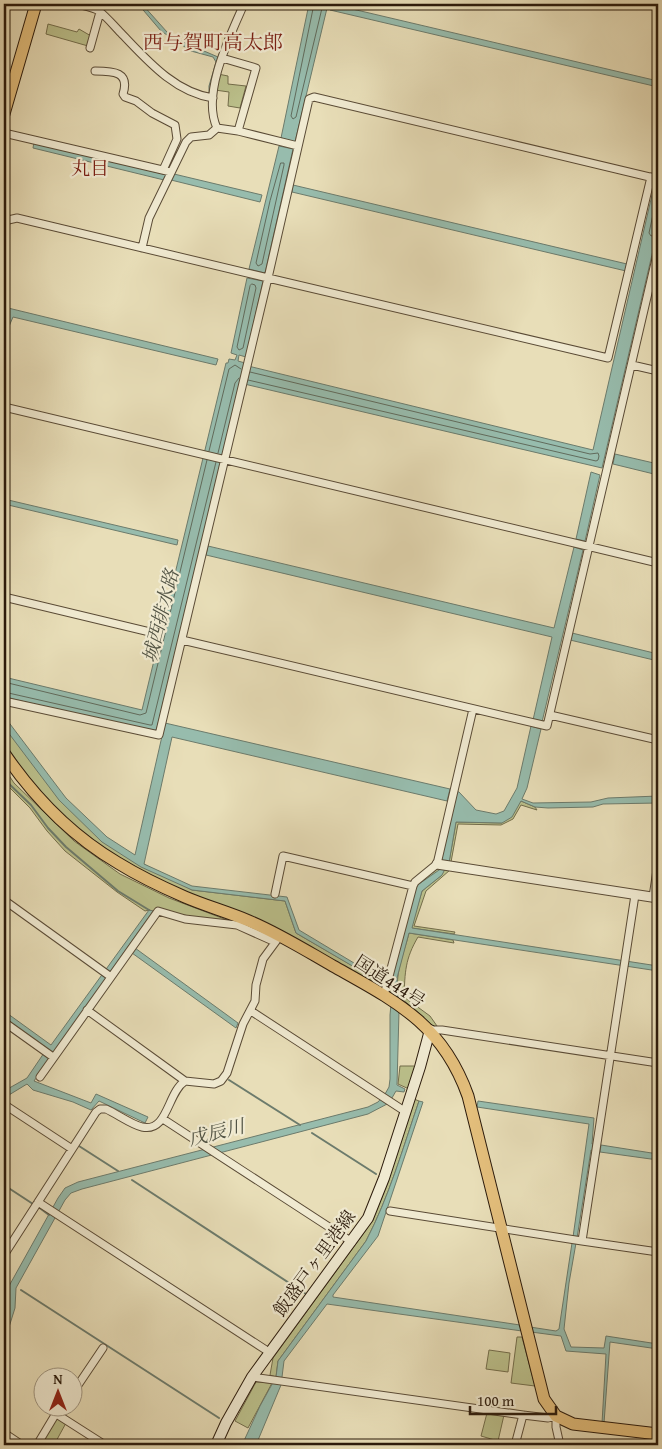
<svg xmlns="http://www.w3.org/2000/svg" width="662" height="1449" font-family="'Gentium Book Plus','Noto Serif JP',serif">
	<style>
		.green { fill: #bbc08b; stroke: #736d4b }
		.water { fill: #97bcad; stroke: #6c7b6c }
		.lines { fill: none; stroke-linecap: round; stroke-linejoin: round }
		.shore { stroke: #616b5c; stroke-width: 1 }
		.stream { stroke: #6c7b6c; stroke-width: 2 }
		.minor-casing { stroke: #5a4b36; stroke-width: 9 }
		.tertiary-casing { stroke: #5a4b36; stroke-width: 11 }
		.secondary-casing { stroke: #2b1a0b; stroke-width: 12 }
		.trunk-casing { stroke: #2b1a0b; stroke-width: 13 }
		.minor { stroke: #f0ead1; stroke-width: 7 }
		.tertiary { stroke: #f0ead1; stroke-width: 9 }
		.secondary { stroke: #f0ead1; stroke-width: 10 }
		.trunk { stroke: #e4bf7c; stroke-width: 11 }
		.labels { text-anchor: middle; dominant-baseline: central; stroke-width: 4.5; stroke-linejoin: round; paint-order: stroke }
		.street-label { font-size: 18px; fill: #2b1a0b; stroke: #f0ead1 }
		.neighbourhood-label { font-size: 19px; fill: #7a1f14; stroke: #f0ead1 }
		.water-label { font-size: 19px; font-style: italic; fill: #515344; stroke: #f0ead1 }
		.quarter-label { font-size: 20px; fill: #7a1f14; stroke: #f0ead1 }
	</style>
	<rect width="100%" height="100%" fill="#e8deb8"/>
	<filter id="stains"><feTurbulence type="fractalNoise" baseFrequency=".004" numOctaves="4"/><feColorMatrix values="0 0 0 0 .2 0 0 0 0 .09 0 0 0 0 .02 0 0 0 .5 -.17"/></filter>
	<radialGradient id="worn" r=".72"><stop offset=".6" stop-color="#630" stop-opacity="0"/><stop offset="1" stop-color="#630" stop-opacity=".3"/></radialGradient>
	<path class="green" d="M48 24 77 32 79 29 91 36 88 46 46 34Z
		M218 74 228 76V84L246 86 240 108 228 106 229 92 215 90Z
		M4 727 103 842 192 890 285 901 296 933 379 981V978L384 977 382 989 120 860 82 833 47 801 19 767 4 746Z
		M4 768 14 783 74 841 120 874 169 898 235 923 188 916 158 909 153 911 149 910 145 911 117 892 65 851 47 831 30 808 4 782Z
		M455 790 449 862 456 822 502 823 521 801 535 807 537 810 521 805 513 819 501 825 458 824 451 862H439Z
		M440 867 450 870 426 891 414 926 455 932 454 934 411 928 422 891 442 875 416 886 390 975 392 993H390L389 976 415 885Z
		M409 933 453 940 454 943 418 937C405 959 405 972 404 997L430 1016 437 1026H433L401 998C391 982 405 950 409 933Z
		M400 1066H415L409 1089 398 1084Z
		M414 1099 419 1101C403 1148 389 1197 366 1241L278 1361 276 1377 270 1375 273 1358 366 1230 382 1197Z
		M517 1337H522L535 1386 511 1383Z
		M489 1350 510 1353 508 1372 486 1369Z
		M256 1382 272 1383 248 1428 235 1421Z
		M487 1413 504 1415 498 1441 481 1436Z
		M57 1417 66 1423 54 1445H47L41 1441Z"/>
	<path class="water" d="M138 4H142L167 32 183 42 218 57 219 60 211 95H209V86L216 62 213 57 191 51 161 31Z
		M309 4H328L295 142 281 138Z
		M331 4 658 81V87L330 10Z
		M34 142 167 175 164 180 33 148Z
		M279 146 293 149 265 273 249 269Z
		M658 169V229L602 468 240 383 156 732 4 697V677L142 710 226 363H228L229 359 235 360 237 355 231 353 247 278 263 281 246 357 239 355 238 361 245 363 244 365 593 450Z
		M174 174 262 195 260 202 171 180Z
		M293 185 627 264 626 271 292 192Z
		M4 307 218 359 216 365 13 317 4 338V319L6 312 4 311Z
		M615 454 658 464V475L613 464Z
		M591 472 600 475 585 541 576 539Z
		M4 499 178 540 177 545 4 504Z
		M208 546 554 628 574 547 583 550 542 722 533 720 552 637 206 555Z
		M572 633 658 654V661L570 640Z
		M4 716 66 798 107 837 135 855 165 723 450 789 447 801 172 737 144 864 192 886 287 897 299 930 379 978 378 981 296 933 285 901 192 890 141 867 102 842 59 800 4 727Z
		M531 726 541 729 527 788 522 799 533 803 591 802 608 798 658 796V803L603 804 593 807 548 808 535 807 521 801 512 817 502 823 456 822 449 863 443 862 441 857 456 791 459 792 476 810 496 814 504 811 517 788Z
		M442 868 445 869 442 875 422 891 412 928 658 966V971L409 933 397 978 399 1011 397 1085 405 1089 404 1092 396 1091 389 1103 368 1114 82 1189 71 1193 65 1200 16 1288 15 1308 4 1343V1319L7 1307 9 1286 58 1198 65 1188 78 1182 368 1107 378 1102 385 1094 389 1087 390 1079V1015L392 993 390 975 416 886Z
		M149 910 153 911 34 1081 91 1103 96 1094 148 1117 145 1123 99 1101 91 1110 73 1102 33 1090 27 1084 4 1098V1091L27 1078 46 1050 4 1019V1011L51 1045Z
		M135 948 238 1023 236 1028 132 953Z
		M419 1101 423 1102 378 1236 333 1295V1297L520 1325 522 1331 327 1304 284 1361 281 1385 256 1445H242L260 1406 276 1377 278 1361 366 1241C389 1197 403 1148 419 1101Z
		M478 1101 594 1118 592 1144H595L594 1151 591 1150 577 1238 573 1237 589 1124 477 1107Z
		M601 1145 658 1154V1160L600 1152Z
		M572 1243H576L569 1283 564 1329 571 1347 604 1348 606 1336 658 1344V1349L610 1342 604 1423H602L606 1354 566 1351 561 1336 531 1332 530 1327 556 1331 559 1329Z"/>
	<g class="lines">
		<path class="shore" d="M314 4 291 116 293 119 296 117 323 4
			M281 163H284V165L262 264 258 266 256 263 270 201Z
			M658 191 649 233 651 236 658 233
			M252 284 255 285 256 288 243 348 239 350 237 347 250 286Z
			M248 380 596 461 598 460 599 456 598 453 590 454 250 372
			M209 451 229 369 235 365 241 369
			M218 453 235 383 239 378
			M4 682 140 715 146 713 207 460
			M4 692 150 725H152L216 462"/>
		<path class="stream" d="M4 779 31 805 48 828 66 847 118 891 149 910
			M229 1080 300 1125
			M312 1133 376 1174
			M79 1146 118 1171
			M132 1180 306 1294
			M4 1185 33 1204
			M37 1206 49 1215
			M21 1290 219 1418"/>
		<g class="minor-casing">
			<path id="minor" d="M77 4C84 6 93 7 99 11 107 17 114 26 121 33 147 60 174 92 213 98
				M90 48 100 12
				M222 58 256 68 238 131
				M95 71C114 71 130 72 123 94L125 97 136 101 152 113 175 125 177 139 163 170
				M217 128C201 94 230 36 244 4
				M217 128 238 131 298 146
				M4 133 171 172
				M4 221 17 218 268 278 309 99 314 97 658 179
				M142 248 149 218 186 142 191 137 209 135 217 128
				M632 365 658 371
				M4 407 658 563
				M4 597 154 633
				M182 640 547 726 658 250
				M4 701 159 735 268 278 608 358 651 177
				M550 715 658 740
				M275 894 283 856 413 886
				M653 897 658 863
				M4 900 111 977
				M384 995 413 886 415 882 437 864 473 709
				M87 1010 185 1081 214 1084 221 1081 227 1073 243 1024 255 1001 256 985 263 959 277 940
				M251 1011 406 1112
				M4 1022 53 1057
				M430 1030H442L658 1063
				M40 1077 158 911 185 919 237 925 275 942
				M5 1105 72 1149
				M163 1119 352 1242
				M38 1202 269 1352
				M390 1211 582 1241 635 895
				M582 1241 658 1252
				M4 1255 96 1112 100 1109H106C117 1114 132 1125 142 1127 168 1133 167 1093 185 1081
				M252 1377 523 1415 548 1418 556 1416V1427L560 1445
				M72 1394 103 1348
				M58 1415 65 1406
				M4 1433 22 1445
				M37 1445 55 1415H58L105 1445
				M515 1445 523 1415"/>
		</g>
		<g class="tertiary-casing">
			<path id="tertiary" d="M437 864 658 898"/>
		</g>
		<g class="secondary-casing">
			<path id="secondary" d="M216 1445 226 1423 252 1377 368 1218 384 1178 420 1067 430 1030"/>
		</g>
		<g class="trunk-casing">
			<path id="trunk" d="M4 114 36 4
				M4 753C34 797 72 836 118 863 139 876 162 887 185 897 206 906 228 912 249 921 278 933 305 950 333 966 395 1001 442 1023 468 1096L544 1399 556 1416 573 1424 658 1434"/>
		</g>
		<use href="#minor" class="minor"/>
		<use href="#tertiary" class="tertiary"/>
		<use href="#secondary" class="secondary"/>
		<use href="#trunk" class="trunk"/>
	</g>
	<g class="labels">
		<g class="street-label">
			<text transform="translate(390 981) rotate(33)">国道444号</text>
			<text transform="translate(314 1263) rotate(-54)">飯盛戸ヶ里港線</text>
		</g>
		<g class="neighbourhood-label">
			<text x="90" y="168">丸目</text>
		</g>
		<g class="water-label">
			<text transform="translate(160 616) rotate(-76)">城西排水路</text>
			<text transform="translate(216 1132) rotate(-14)">戊辰川</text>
		</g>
		<g class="quarter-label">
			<text x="213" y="41">西与賀町高太郎</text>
		</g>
	</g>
	<rect width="662" height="1449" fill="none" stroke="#e8deb8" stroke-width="20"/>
	<rect x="5" y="5" width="652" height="1439" fill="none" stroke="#2b1a0b" stroke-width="2.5"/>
	<rect x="10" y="10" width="642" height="1429" fill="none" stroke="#2b1a0b"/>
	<g transform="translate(58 1392)"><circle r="24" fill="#f0ead1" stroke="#a19782"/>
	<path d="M0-4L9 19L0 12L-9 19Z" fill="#8f2418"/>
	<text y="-8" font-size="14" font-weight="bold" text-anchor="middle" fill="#2b1a0b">N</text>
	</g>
	<path d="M470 1406v8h86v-8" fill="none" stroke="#2b1a0b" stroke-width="2.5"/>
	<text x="477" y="1406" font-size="15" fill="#2b1a0b" stroke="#f0ead1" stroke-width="4" paint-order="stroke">100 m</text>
	<rect width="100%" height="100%" filter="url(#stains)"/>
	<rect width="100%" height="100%" fill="url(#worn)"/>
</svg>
